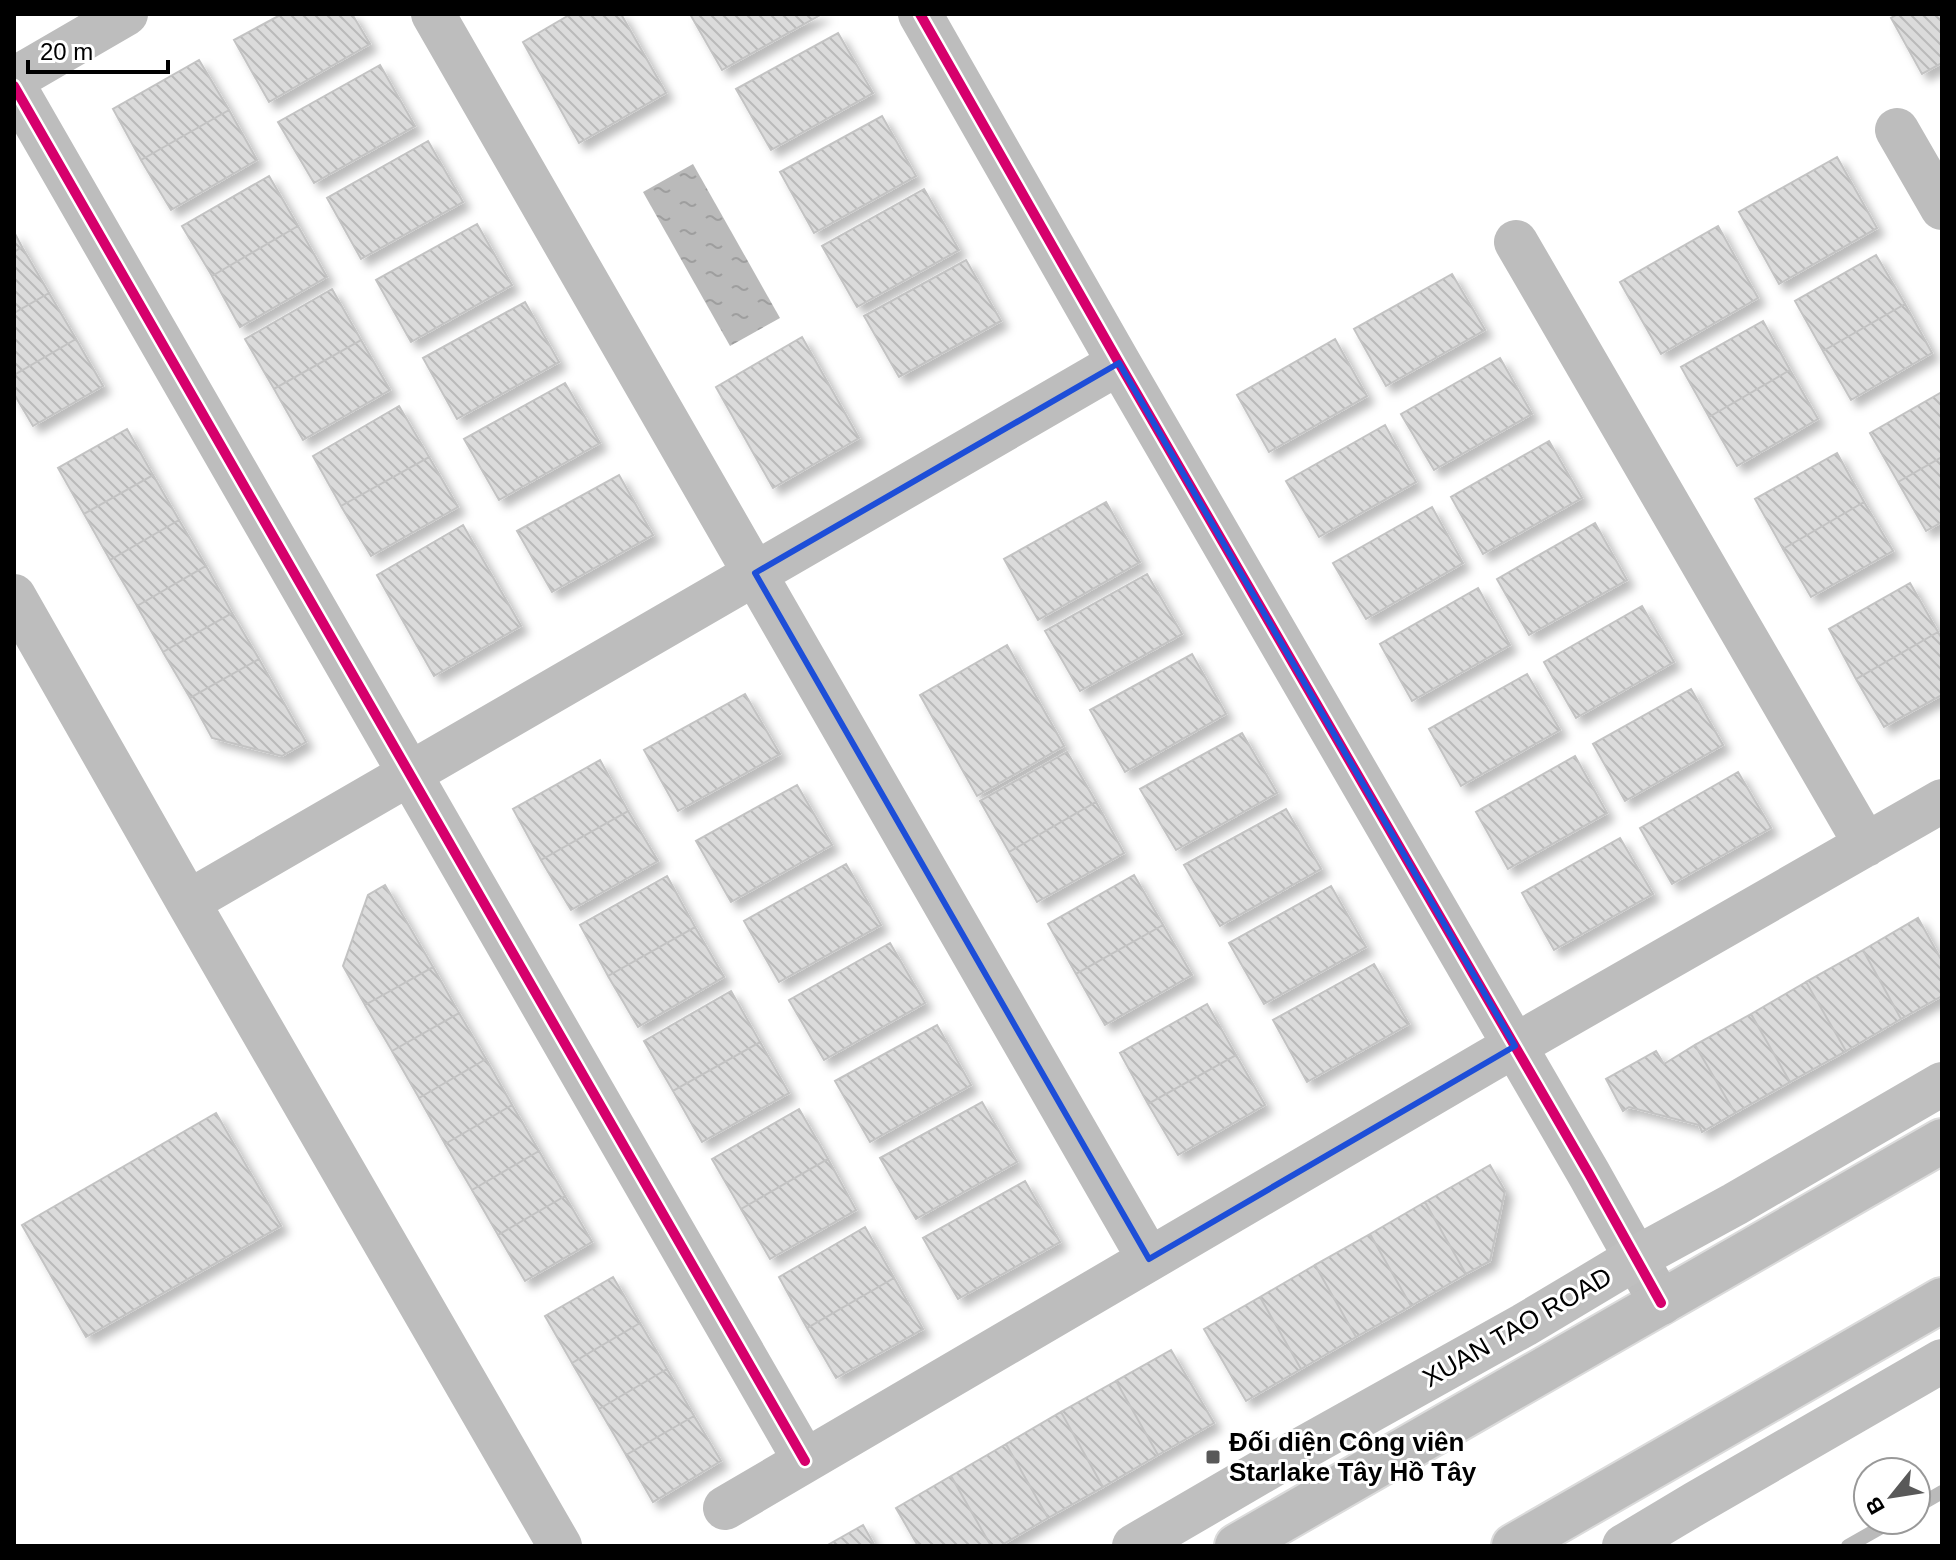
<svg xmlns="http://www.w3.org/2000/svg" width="1956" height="1560" font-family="Helvetica,sans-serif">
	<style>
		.water { fill: url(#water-ripples) }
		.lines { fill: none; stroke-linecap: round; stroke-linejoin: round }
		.stream { stroke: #bababa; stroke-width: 14 }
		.building { fill: url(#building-back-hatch); stroke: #c3c3c3; stroke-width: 2; filter: url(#shadow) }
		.primary-casing { stroke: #dbdbdb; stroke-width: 48 }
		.street { stroke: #bdbdbd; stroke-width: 44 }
		.secondary { stroke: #bfbfbf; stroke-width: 44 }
		.primary { stroke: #bdbdbd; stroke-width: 44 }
		.cycleway-casing { stroke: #fff; stroke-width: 15 }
		.cycleway { stroke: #d6006c; stroke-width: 10 }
		.marked { fill: none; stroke: #1d4ed8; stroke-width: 6; stroke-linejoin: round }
		.poi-dot { fill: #595959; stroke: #fff; stroke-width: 3 }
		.labels { text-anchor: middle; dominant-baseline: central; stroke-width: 6; stroke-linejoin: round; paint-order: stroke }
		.street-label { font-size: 26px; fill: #000; stroke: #fff }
		.poi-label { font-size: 26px; font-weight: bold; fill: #000; stroke: #fff; text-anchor: start }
	</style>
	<defs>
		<pattern id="water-ripples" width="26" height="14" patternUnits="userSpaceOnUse" patternTransform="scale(2)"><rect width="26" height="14" fill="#bababa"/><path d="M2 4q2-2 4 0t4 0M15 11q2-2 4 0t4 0" fill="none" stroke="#9e9e9e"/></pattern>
		<pattern id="building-back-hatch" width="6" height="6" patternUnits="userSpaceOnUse" patternTransform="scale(2)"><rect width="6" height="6" fill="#dbdbdb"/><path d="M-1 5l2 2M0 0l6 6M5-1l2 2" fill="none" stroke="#bababa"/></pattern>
		<filter id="shadow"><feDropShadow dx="7" dy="7" stdDeviation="4" flood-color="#0004"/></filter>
	</defs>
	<rect width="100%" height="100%" fill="#fff"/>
	<path class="water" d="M693 164 780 318 730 346 643 192Z"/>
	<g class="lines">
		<path class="stream" d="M1916 1507 1942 1492
			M1848 1546 1894 1520"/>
	</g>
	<path class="building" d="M282 14H352L370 44 269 102 234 40Z
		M571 14H621L666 93 579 143 523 42Z
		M690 14H822L722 70Z
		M1898 14H1942V63L1922 74 1891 18Z
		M838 33 873 93 771 150 736 89Z
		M199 60 229 110 141 160 113 109Z
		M380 65 415 126 314 183 278 122Z
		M229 110 257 160 171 210 141 160Z
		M882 116 916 176 814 233 780 172Z
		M428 141 463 202 361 259 327 198Z
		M1837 157 1877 228 1779 284 1739 212Z
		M269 176 298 226 212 276 182 226Z
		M924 189 959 250 857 307 822 246Z
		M477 224 512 285 411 342 376 280Z
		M298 226 327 277 240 327 212 276Z
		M1718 226 1758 298 1661 354 1620 282Z
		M14 232 22 247 14 252Z
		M22 247 49 293 14 313V252Z
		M1876 255 1905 304 1823 351 1795 301Z
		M966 260 1001 321 899 377 864 316Z
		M1452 274 1485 330 1386 386 1354 329Z
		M332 289 361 340 274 389 245 339Z
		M49 293 76 339 14 375V313Z
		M525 302 559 362 457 419 423 358Z
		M1905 304 1932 353 1851 400 1823 351Z
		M1763 321 1790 370 1709 417 1681 367Z
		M802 337 859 438 773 488 716 387Z
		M76 339 103 386 33 426 14 394V375Z
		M1335 339 1367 396 1269 452 1237 395Z
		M361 340 390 390 303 440 274 389Z
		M1500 358 1532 414 1434 470 1401 414Z
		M1790 370 1818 419 1737 466 1709 417Z
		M565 383 600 443 499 500 464 439Z
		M1942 392V457L1898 482 1870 433Z
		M399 406 429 457 341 506 313 456Z
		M1385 425 1416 482 1319 537 1286 481Z
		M127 429 153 475 84 514 58 468Z
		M1549 441 1582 498 1483 554 1451 497Z
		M1837 453 1864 502 1783 549 1755 499Z
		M429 457 458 507 371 556 341 506Z
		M1942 457V522L1926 531 1898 482Z
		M153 475 179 520 110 560 84 514Z
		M619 475 653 535 552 592 517 531Z
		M1106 502 1140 562 1038 620 1004 559Z
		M1864 502 1893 551 1811 597 1783 549Z
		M1432 507 1463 563 1366 619 1333 563Z
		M179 520 206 566 137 606 110 560Z
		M1595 523 1627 580 1529 635 1497 579Z
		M463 525 521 626 434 676 377 575Z
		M206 566 232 613 163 652 137 606Z
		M1147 574 1182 634 1080 691 1045 631Z
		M1910 583 1938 632 1856 679 1829 629Z
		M1478 588 1510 645 1412 701 1380 644Z
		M1642 606 1674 662 1576 718 1544 662Z
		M232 613 259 659 190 698 163 652Z
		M1938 632 1942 639V695L1884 727 1856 679Z
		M1007 645 1064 746 977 796 920 695Z
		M1192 654 1226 714 1125 772 1090 710Z
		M259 659 306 742 282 756 212 738 190 698Z
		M1527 674 1560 730 1461 786 1429 729Z
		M1691 689 1723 745 1625 801 1593 744Z
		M745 694 780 754 678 811 644 750Z
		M1242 733 1277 793 1176 850 1140 789Z
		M1067 752 1096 802 1009 852 980 801Z
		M1575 756 1607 813 1508 869 1476 812Z
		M600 760 628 811 541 860 513 809Z
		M1738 772 1771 828 1672 884 1640 828Z
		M797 785 832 845 731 902 696 841Z
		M1096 802 1124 853 1037 902 1009 852Z
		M1286 809 1321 869 1220 926 1184 865Z
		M628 811 658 861 571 910 541 860Z
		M1620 838 1653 894 1554 950 1522 893Z
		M846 864 881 925 779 982 744 921Z
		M1134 875 1163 925 1076 974 1048 924Z
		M667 876 695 927 608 976 580 925Z
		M385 885 433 967 365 1005 343 966 368 895Z
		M1331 886 1366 947 1264 1004 1229 943Z
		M1918 918 1942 961V996L1901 1019 1863 950Z
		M1163 925 1192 975 1105 1025 1076 974Z
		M695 927 724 977 638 1027 608 976Z
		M890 943 925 1003 824 1060 789 1000Z
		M1863 950 1901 1019 1846 1051 1806 982Z
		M1374 964 1409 1024 1307 1082 1273 1020Z
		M433 967 459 1013 392 1051 365 1005Z
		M1806 982 1846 1051 1790 1082 1751 1014Z
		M731 991 760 1042 673 1091 644 1041Z
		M1207 1004 1236 1055 1148 1104 1120 1053Z
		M459 1013 486 1059 419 1098 392 1051Z
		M1751 1014 1790 1082 1735 1113 1695 1045Z
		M937 1025 971 1085 870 1142 835 1081Z
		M760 1042 789 1093 702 1142 673 1091Z
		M1695 1045 1735 1113 1702 1132 1699 1125 1629 1107 1623 1111 1606 1079 1656 1051 1664 1064Z
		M1236 1055 1265 1105 1178 1155 1148 1104Z
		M486 1059 512 1105 445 1144 419 1098Z
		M982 1102 1017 1162 916 1219 880 1158Z
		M512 1105 539 1151 472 1190 445 1144Z
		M799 1109 828 1159 741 1209 712 1159Z
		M216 1113 281 1226 86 1337 22 1225Z
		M539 1151 565 1196 498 1235 472 1190Z
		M828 1159 856 1210 770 1259 741 1209Z
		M1490 1165 1505 1191 1490 1261 1466 1274 1425 1202Z
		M1025 1181 1060 1242 958 1299 923 1238Z
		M565 1196 592 1242 525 1281 498 1235Z
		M1425 1202 1466 1274 1411 1306 1370 1234Z
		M865 1227 894 1278 807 1328 779 1277Z
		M1370 1234 1411 1306 1356 1337 1315 1265Z
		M1315 1265 1356 1337 1301 1369 1260 1297Z
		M613 1277 640 1323 572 1363 545 1316Z
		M894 1278 923 1329 836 1378 807 1328Z
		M1260 1297 1301 1369 1246 1401 1204 1329Z
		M640 1323 667 1369 599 1409 572 1363Z
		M1171 1350 1214 1423 1158 1455 1116 1381Z
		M667 1369 694 1416 626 1455 599 1409Z
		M1116 1381 1158 1455 1103 1487 1061 1412Z
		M1061 1412 1103 1487 1048 1518 1006 1444Z
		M694 1416 721 1461 653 1502 626 1455Z
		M1006 1444 1048 1518 1000 1546H991L951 1476Z
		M951 1476 991 1546H918L896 1508Z
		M863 1525 875 1546H826Z"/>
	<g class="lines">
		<g class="primary-casing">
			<path id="primary" d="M1237 1546 1942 1141
				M1514 1546 1942 1300"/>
		</g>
		<path class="street" d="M433 14 1149 1259
			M920 14 1119 363 1589 1174 1661 1303
			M14 79 126 14
			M14 86 805 1461
			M1897 130 1942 208
			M1516 242 1866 845
			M14 596 188 902 560 1546
			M188 902 1119 363
			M725 1508 1488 1061 1942 801"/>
		<path class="secondary" d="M1134 1546 1280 1461 1524 1325 1636 1258 1735 1204 1942 1084
			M1624 1546 1696 1503 1942 1361"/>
		<use href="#primary" class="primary"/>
		<g class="cycleway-casing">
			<path id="cycleway" d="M920 14 1119 363 1589 1174 1661 1303
				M14 86 805 1461"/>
		</g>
		<use href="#cycleway" class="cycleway"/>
	</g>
	<path class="marked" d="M1119 363 1515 1046 1149 1259 755 573Z"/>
	<rect class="poi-dot" x="1205" y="1449" width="16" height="16" rx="4"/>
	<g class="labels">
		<g class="street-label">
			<text transform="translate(1517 1327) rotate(-30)">XUAN TAO ROAD</text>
		</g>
		<g class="poi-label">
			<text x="1229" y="1442">Đối diện Công viên<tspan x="1229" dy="30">Starlake Tây Hồ Tây</tspan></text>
		</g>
	</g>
	<rect width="1956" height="1560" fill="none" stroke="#000000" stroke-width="32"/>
	<g transform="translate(1892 1496) rotate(240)"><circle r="38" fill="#ffffff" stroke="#999999" stroke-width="2"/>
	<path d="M0-6L14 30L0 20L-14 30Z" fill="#595959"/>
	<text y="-12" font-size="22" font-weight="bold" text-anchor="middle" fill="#000000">B</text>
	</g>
	<path d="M28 60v12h140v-12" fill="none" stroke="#000000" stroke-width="4"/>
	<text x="40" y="60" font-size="24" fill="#000000" stroke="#ffffff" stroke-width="6" paint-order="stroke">20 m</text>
</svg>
